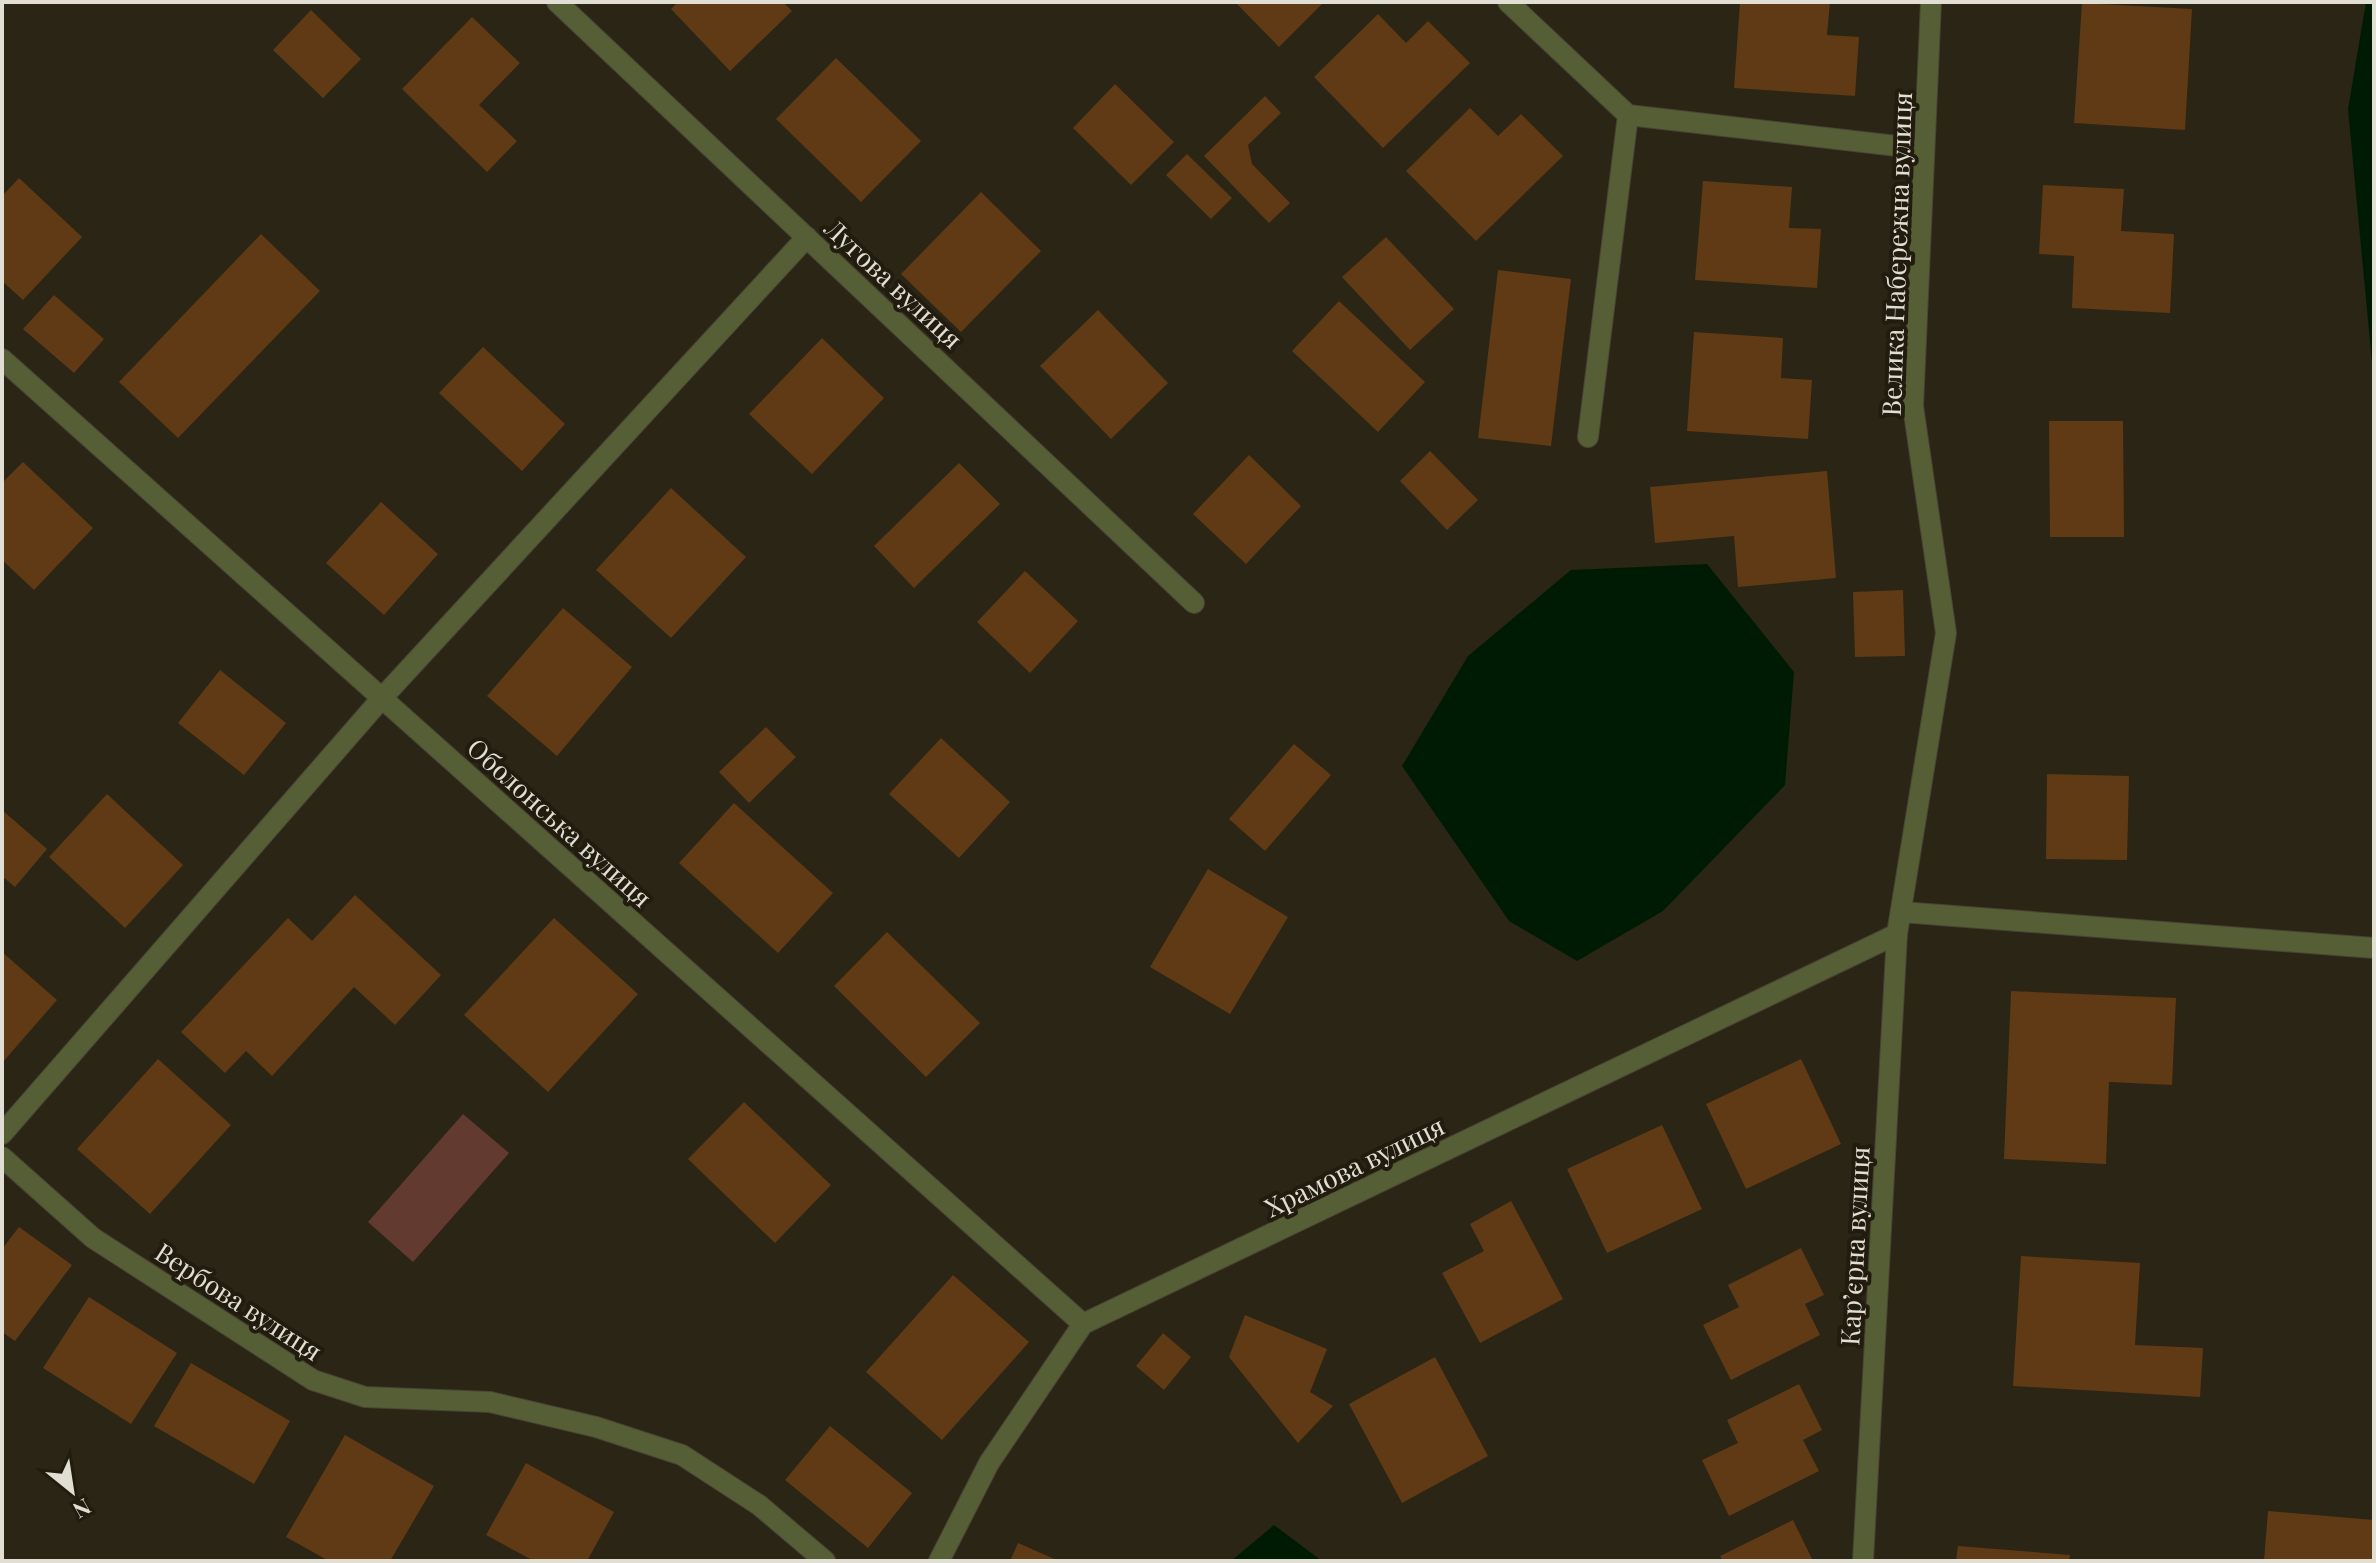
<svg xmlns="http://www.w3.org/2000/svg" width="2376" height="1563" font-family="'Playfair Display',serif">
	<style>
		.green { fill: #633a2f }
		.water { fill: #001b03 }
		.building { fill: #5f3a14 }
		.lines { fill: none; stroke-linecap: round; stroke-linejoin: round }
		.minor-casing { stroke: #484334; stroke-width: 22 }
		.tertiary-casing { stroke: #484334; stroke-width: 22 }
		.minor { stroke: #565e36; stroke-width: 20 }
		.tertiary { stroke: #565e36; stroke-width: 20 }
		.labels { text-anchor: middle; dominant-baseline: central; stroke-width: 8; stroke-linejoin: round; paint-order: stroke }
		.street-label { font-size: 26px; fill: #e1ded4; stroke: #211c0d }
	</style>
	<rect width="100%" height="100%" fill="#2b2516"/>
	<path class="green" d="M463 1114 509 1153 413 1262 368 1222Z"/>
	<path class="water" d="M2366 2H2374V384L2348 109Z
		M1707 564 1794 672 1785 785 1663 911 1577 961 1509 921 1402 766 1468 656 1571 570Z
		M1274 1525 1322 1561H1231Z"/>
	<path class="building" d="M678 2H783L792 11 730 71 671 9Z
		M1235 2H1324L1279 47Z
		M1740 2H1830L1827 35 1859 37 1855 96 1734 88Z
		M2082 3 2192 9 2185 130 2074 123Z
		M311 10 361 59 323 98 273 50Z
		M1378 14 1406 43 1428 21 1470 63 1383 148 1314 77Z
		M472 17 520 63 479 105 517 141 487 172 402 89Z
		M836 58 921 141 861 202 776 119Z
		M1115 84 1174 142 1131 185 1073 128Z
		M1265 96 1281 113 1248 145 1252 164 1290 203 1269 223 1204 156Z
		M1470 108 1498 136 1521 114 1563 156 1476 241 1406 171Z
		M1187 154 1232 198 1211 219 1166 175Z
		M19 178 82 237 23 300 2 281V196Z
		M1703 181 1792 187 1789 228 1821 229 1817 288 1695 280Z
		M2043 185 2124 189 2121 231 2174 234 2170 313 2072 308 2074 256 2039 254Z
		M981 192 1041 251 961 332 901 274Z
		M261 234 320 291 178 438 119 382Z
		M1386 237 1454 309 1410 350 1342 277Z
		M1498 270 1571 279 1551 446 1478 438Z
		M54 295 104 339 74 373 23 329Z
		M1339 301 1425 382 1378 432 1292 351Z
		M1098 310 1168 383 1111 439 1040 366Z
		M1694 332 1783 338 1781 378 1812 380 1808 439 1687 431Z
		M822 338 884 398 812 474 749 414Z
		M483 347 565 424 522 471 439 393Z
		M2049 421H2123L2124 537H2050Z
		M1430 451 1478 500 1447 530 1400 481Z
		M1249 455 1301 506 1246 564 1193 514Z
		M23 462 93 528 34 590 2 560V483Z
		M959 463 1000 504 914 588 874 546Z
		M1827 471 1836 578 1738 587 1734 536 1655 543 1650 487Z
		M671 488 746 557 671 638 596 570Z
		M381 502 438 554 384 615 326 563Z
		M1025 571 1078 621 1030 673 977 622Z
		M1903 590 1905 656 1855 657 1853 592Z
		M563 608 632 667 557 756 487 696Z
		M220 670 286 723 244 775 178 723Z
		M766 727 796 757 749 803 719 772Z
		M941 738 1010 802 959 858 889 794Z
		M1294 744 1331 775 1265 851 1229 819Z
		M2047 774 2129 776 2127 860 2046 859Z
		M107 794 183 865 125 928 49 857Z
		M734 803 833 893 778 953 679 863Z
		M2 810 47 849 15 887 2 876Z
		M1208 869 1288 917 1230 1014 1150 967Z
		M355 895 441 975 395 1025 354 987 272 1076 246 1051 225 1073 181 1032 288 918 312 941Z
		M554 918 638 994 548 1092 464 1015Z
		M887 932 980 1023 926 1077 834 986Z
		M2 952 57 1000 2 1063Z
		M2011 991 2176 998 2172 1085 2109 1082 2106 1164 2004 1159Z
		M158 1059 231 1125 150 1214 77 1149Z
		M1801 1059 1841 1144 1746 1189 1706 1104Z
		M744 1102 831 1185 775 1243 688 1159Z
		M1662 1125 1702 1209 1607 1253 1567 1169Z
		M1511 1201 1563 1299 1480 1343 1442 1273 1484 1251 1470 1224Z
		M19 1227 72 1265 15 1341 2 1332V1249Z
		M1801 1248 1824 1295 1805 1304 1820 1335 1731 1380 1703 1325 1739 1307 1728 1285Z
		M2021 1256 2140 1263 2135 1345 2203 1348 2200 1397 2013 1386Z
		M953 1275 1029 1342 942 1440 866 1372Z
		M89 1297 177 1353 131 1424 43 1368Z
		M1245 1315 1327 1349 1310 1392 1333 1406 1298 1443 1229 1357Z
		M1163 1333 1191 1357 1164 1390 1136 1366Z
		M1435 1357 1488 1456 1402 1503 1349 1404Z
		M191 1363 290 1421 254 1484 154 1426Z
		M1799 1384 1822 1430 1803 1440 1819 1471 1729 1516 1702 1460 1738 1443 1727 1420Z
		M830 1426 912 1493 868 1548 785 1480Z
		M345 1435 434 1486 390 1561H329L286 1537Z
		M526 1463 614 1512 587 1561H534L486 1535Z
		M2268 1511 2374 1520V1561H2264Z
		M1793 1520 1813 1561H1723L1720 1556Z
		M1018 1543 1059 1561H1010Z
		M1958 1546 2070 1555 2069 1561H1956Z"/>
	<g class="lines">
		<g class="minor-casing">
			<path id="minor" d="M557 2 1194 603
				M1508 2 1628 115 1923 149
				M2 359 1083 1324
				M1588 437 1628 115
				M1901 912 2374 948
				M2 1134 382 698 807 237
				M2 1157 93 1238 313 1380 365 1397 490 1402 596 1427 682 1455 759 1505 825 1561
				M939 1561 989 1463 1083 1324 1897 934"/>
		</g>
		<g class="tertiary-casing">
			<path id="tertiary" d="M1863 1561 1897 934 1946 633 1913 406 1931 2"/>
		</g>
		<use href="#minor" class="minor"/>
		<use href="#tertiary" class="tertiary"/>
	</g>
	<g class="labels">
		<g class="street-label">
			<text transform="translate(1896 254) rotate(-88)">Велика Набережна вулиця</text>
			<text transform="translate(894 283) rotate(43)">Лугова вулиця</text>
			<text transform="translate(560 822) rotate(42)">Оболонська вулиця</text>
			<text transform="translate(1354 1166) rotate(-26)">Храмова вулиця</text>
			<text transform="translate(1854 1246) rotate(-87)">Карʼєрна вулиця</text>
			<text transform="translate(239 1301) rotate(33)">Вербова вулиця</text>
		</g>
	</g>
	<rect width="2376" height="1563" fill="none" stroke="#e1ded4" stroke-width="8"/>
	<g transform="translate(72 1491) rotate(150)" stroke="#211c0d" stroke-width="6" paint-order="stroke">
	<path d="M0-6L14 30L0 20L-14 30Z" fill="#e1ded4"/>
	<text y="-12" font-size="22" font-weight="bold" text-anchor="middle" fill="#e1ded4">N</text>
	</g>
</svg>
